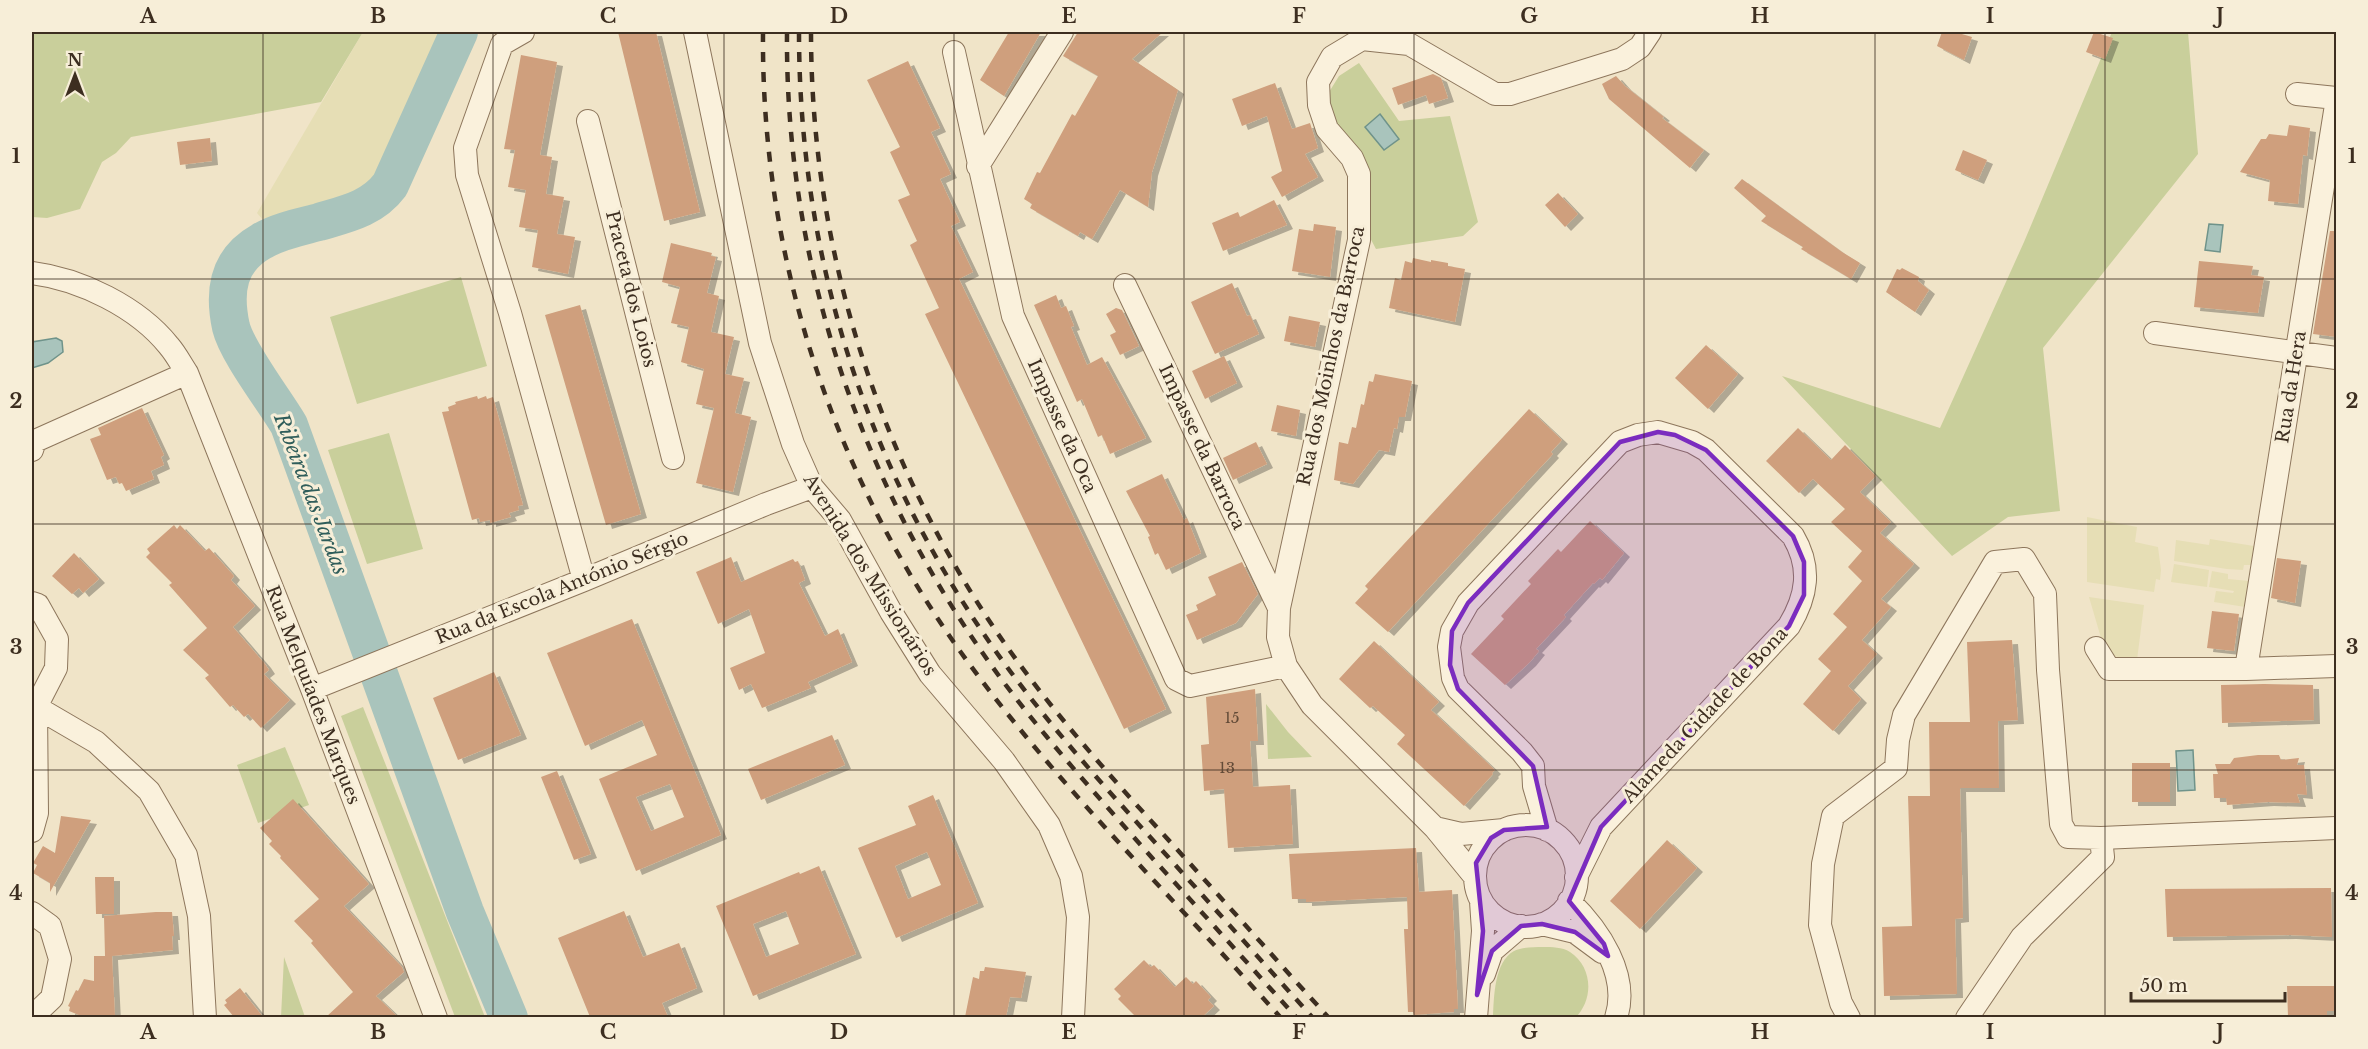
<svg xmlns="http://www.w3.org/2000/svg" width="2368" height="1049" font-family="'Libre Baskerville',serif">
	<style>
		.farmland { fill: #e6deb5 }
		.green { fill: #c9cf9b }
		.water { fill: #a9c4bc; stroke: #6f938a; stroke-width: 1.5 }
		.lines { fill: none; stroke-linecap: round; stroke-linejoin: round }
		.stream { stroke: #6f938a; stroke-width: 6 }
		.river { stroke: #a9c4bc; stroke-width: 38 }
		.building { fill: #cf9f7d; fill-rule: evenodd; filter: url(#shadow) }
		.street-casing { stroke: #8d765c; stroke-width: 24 }
		.street { stroke: #faf1dc; stroke-width: 22 }
		.rail { stroke: #3d2e20; stroke-width: 4.5; stroke-dasharray: 10 10; stroke-linecap: butt }
		.marked { fill: #7b2cbf; fill-opacity: 0.2; stroke: #7b2cbf; stroke-width: 4.5; stroke-linejoin: round }
		.grid { fill: none; stroke: #3d2e20; stroke-width: 1.5; stroke-opacity: 0.55 }
		.labels { text-anchor: middle; dominant-baseline: central; stroke-width: 6; stroke-linejoin: round; paint-order: stroke }
		.number-label { font-size: 15px; fill: #624a37 }
		.street-label { font-size: 18px; fill: #3d2e20; stroke: #f7eed8 }
		.water-label { font-size: 20px; font-style: italic; fill: #2f5d5a; stroke: #f7eed8 }
		.neatline { fill: none; stroke: #3d2e20; stroke-width: 2 }
		.grid-label { font-size: 20px; text-anchor: middle; font-weight: bold; fill: #3d2e20 }
	</style>
	<defs>
		<filter id="shadow"><feDropShadow dx="6" dy="4" stdDeviation="0" flood-color="#0004"/></filter>
	</defs>
	<rect width="100%" height="100%" fill="#f0e4c8"/>
	<path class="farmland" d="M363 32H453L384 185 270 228 257 213Z
		M2087 517 2137 527 2135 542 2158 547 2161 570 2160 580 2156 579 2154 592 2087 582Z
		M2210 539 2254 546 2251 568V565H2244L2243 570 2227 569 2174 561 2176 540 2209 545Z
		M2174 564 2209 570 2207 587 2171 582Z
		M2212 571 2228 574V579L2249 581 2245 607 2214 602 2216 591 2233 593 2234 591 2209 587Z
		M2089 597 2144 605 2137 660 2106 655Z"/>
	<path class="green" d="M32 32H363L321 102 131 137 116 153 102 162 80 209 47 218 32 217Z
		M2112 32H2188L2198 154 2043 348 2060 511 2008 517 1952 556 1782 376 1940 428 2024 242Z
		M1359 63 1399 121 1450 116 1478 222 1463 236 1376 249 1368 234 1329 115 1326 97 1339 76Z
		M461 277 487 366 357 404 330 317Z
		M389 433 423 549 367 564 328 450Z
		M1266 704 1288 732 1312 757 1268 759Z
		M363 707 485 1017H455L341 716Z
		M285 747 309 805 258 823 237 765Z
		M1543 947C1552 947 1562 947 1570 952 1593 967 1594 1000 1575 1018L1493 1017C1494 998 1494 962 1514 951 1523 947 1533 947 1543 947Z
		M284 957 305 1017H281Z"/>
	<path class="water" d="M1380 114 1399 139 1384 150 1365 127Z
		M2209 224 2223 225 2220 252 2205 250Z
		M56 338 62 341 63 352 48 363 32 368V342Z
		M2193 750 2195 790 2178 791 2176 751Z"/>
	<g class="lines">
		<path class="stream" d="M236 254 240 258"/>
		<path class="river" d="M459 32 390 185C372 209 346 214 319 222 300 227 279 231 262 241 228 260 223 290 231 327 237 352 275 401 289 425L465 912 509 1018"/>
	</g>
	<path class="building" d="M618 32H656L700 212 664 221Z
		M1009 32H1041L1004 96 980 80Z
		M1078 32H1163L1132 59 1178 90 1152 172 1148 207 1120 190 1092 239 1080 232 1078 236 1030 208 1032 204 1024 199 1037 172 1040 173 1072 114 1075 116 1098 76 1063 56Z
		M1942 32H1955L1972 37 1964 60 1937 46Z
		M2094 32 2113 38 2105 59 2086 52Z
		M521 55 557 62 540 155 552 157 546 194 564 197 557 234 575 237 568 274 532 267 538 230 519 227 526 190 508 187 515 150 504 149Z
		M908 61 940 128 931 132 951 174 940 179 960 222 951 226 973 272 959 279 1166 709 1124 729 925 314 939 308 910 245 917 241 898 200 910 195 890 152 900 147 867 80Z
		M1433 74 1441 78 1448 98 1429 104 1426 95 1398 105 1392 88Z
		M1616 76 1625 86 1664 117 1662 118 1704 150 1690 168 1609 99 1602 84Z
		M1275 83 1292 129 1310 123 1318 148 1305 154 1318 177 1282 197 1271 177 1282 171 1267 116 1242 126 1232 99Z
		M2289 125 2310 128 2307 156 2303 155 2298 204 2268 201 2270 180 2240 172 2261 139H2266L2269 134 2287 136Z
		M210 138 212 161 180 165 177 142Z
		M1963 150 1987 160 1978 180 1955 170Z
		M1742 179 1842 252 1860 263 1851 279 1801 249 1803 247 1761 221 1766 216 1734 188Z
		M1558 193 1578 214 1565 227 1545 205Z
		M1274 200 1287 225 1223 251 1212 223 1238 212 1240 217Z
		M1314 224 1336 227 1330 277 1292 271 1299 229 1313 231Z
		M2330 231H2337V337L2313 334Z
		M671 243 712 253 711 256 716 257 707 293 719 296 711 332 734 337 725 374 744 378 735 413 751 417 733 492 696 483 714 408 696 404 704 369 681 362 689 327 671 323 680 287 662 282Z
		M1413 258 1431 262V260L1448 263V266L1465 269 1455 322 1389 308 1395 278 1401 280 1405 261 1412 263Z
		M2199 261 2253 266 2251 275 2264 277 2258 313 2194 307Z
		M1902 268 1919 277 1918 281 1929 290 1915 312 1886 292 1897 269 1900 270Z
		M1232 283 1247 316 1250 315 1259 334 1215 354 1191 302Z
		M1056 295 1061 308 1066 306 1074 326 1071 327 1087 365 1102 357 1146 438 1110 454 1102 435 1098 437 1082 399 1077 402 1034 305Z
		M580 305 641 514 606 525 545 315Z
		M1116 308 1122 310 1139 346 1120 355 1110 335 1116 332 1106 314Z
		M1289 316 1320 322 1315 347 1284 341Z
		M1706 345 1738 374 1708 409 1675 378Z
		M1224 356 1237 383 1205 399 1192 371Z
		M1375 374 1412 381 1405 417H1399L1397 429 1394 428 1389 452 1379 450 1353 484 1334 480 1339 442 1348 444 1352 427 1356 428 1361 404 1364 405 1369 381 1373 382Z
		M477 396 478 399 486 396 487 399 493 397 523 505 518 506 519 510 509 513 511 517 490 523V520L480 522 479 518 472 520 442 412 449 411 448 407 456 404 455 402Z
		M1277 405 1300 410 1296 436 1271 431Z
		M142 408 164 455 161 457 164 465 151 471 154 479 126 491 122 483 119 484 116 477 107 480 90 439 101 435 98 428Z
		M1529 409 1562 440 1551 452 1553 454 1388 632 1355 603 1368 589 1365 586Z
		M1798 428 1831 460 1845 445 1876 476 1860 492 1891 522 1880 533 1914 564 1881 599 1891 607 1862 640 1877 654 1848 686 1861 699 1833 731 1803 704 1831 671 1818 659 1847 627 1833 614 1862 581 1848 567 1862 551 1831 522 1845 509 1813 479 1799 493 1766 461Z
		M1256 442 1267 464 1233 480 1223 458Z
		M1162 474 1184 520 1187 518 1201 553 1166 570 1158 553 1155 555 1148 537 1150 536 1126 491Z
		M1590 521 1624 553 1602 580 1600 578 1594 584 1593 583 1564 615 1566 617 1536 649 1539 651 1530 662 1505 685 1471 654 1504 619 1501 616 1531 584 1528 581 1558 549 1561 552Z
		M174 525 177 529 180 525 205 551 209 548 234 576 231 580 255 606 233 627 265 664 269 670 264 674 290 700 261 728 248 714 244 717 233 705 230 707 205 678 209 675 183 650 207 628 169 585 172 583 146 557 150 553 147 549Z
		M74 553 99 579 83 593 79 588 72 594 52 576Z
		M731 557 741 582 793 559 795 562 798 561 805 580 799 583 825 636 838 629 852 662 808 682 811 688 762 708 751 684 739 690 730 668 765 653 749 609 718 624 696 572Z
		M2277 558 2301 561 2295 603 2271 598Z
		M1242 562 1258 594 1236 623 1197 640 1186 615 1198 610 1196 605 1216 595 1208 577Z
		M2212 611 2239 614 2234 651 2207 648Z
		M632 619 721 835 636 871 599 779 657 755 642 720 585 746 547 653ZM670 784 684 817 651 831 636 797Z
		M2012 640 2018 720 1998 721 1999 788H1960L1963 918 1955 919 1957 994 1884 996 1882 927 1912 926 1908 796H1930L1929 722H1970L1967 642Z
		M1374 641 1439 702 1431 710 1495 770 1492 773 1493 774 1464 806 1397 744 1405 735 1373 706 1370 708 1339 679Z
		M494 672 521 735 458 760 433 698Z
		M2264 684 2313 685 2314 720 2222 723 2221 685Z
		M1255 689 1258 741H1250L1253 787 1290 785 1293 844 1228 848 1224 789 1204 791 1201 745 1209 744 1206 697Z
		M832 735 845 765 761 800 748 769Z
		M2258 755H2279L2281 760 2299 758 2297 765H2304L2307 795 2297 794 2300 803 2268 802 2227 805 2226 798H2214L2213 774H2218L2215 764H2230L2234 758Z
		M2132 763H2170V802H2132Z
		M557 771 591 854 574 860 541 777Z
		M933 795 978 903 896 938 858 848 916 825 908 806ZM927 852 941 885 908 899 895 866Z
		M293 799 369 884 344 906 402 967 404 972 376 996 398 1017H326L353 992 311 943 313 941 294 921 319 899 280 858 281 856 269 844 272 841 260 828Z
		M61 816 91 820 50 892V883L33 873 37 865 33 863 43 846 55 853Z
		M1667 840 1697 868 1640 929 1610 901Z
		M1416 848 1419 892 1452 890 1458 1009H1454V1012L1414 1015 1413 1012H1408L1404 929H1408L1407 897 1306 902V899H1292L1289 854Z
		M819 866 856 954 753 996 716 906 799 872 800 874ZM786 911 799 944 766 957 753 924Z
		M95 877H114V914H96Z
		M2331 888 2332 937 2290 935 2167 937 2165 889Z
		M624 911 643 957 679 943 697 988 662 1003 668 1017H590L558 938Z
		M156 912H172L174 936H172L173 950 112 956 115 1017H84L69 1011 70 1007 68 1006 76 990 78 991 84 979 94 981V956H105L104 916Z
		M1144 960 1151 967 1154 965 1175 987 1186 977 1193 984 1196 981 1211 997 1208 1000 1214 1006 1202 1017H1136L1118 999 1121 996 1114 989Z
		M985 967 1026 972 1021 998 1010 997 1006 1017H965L973 977 979 979 980 971H984Z
		M2287 986H2337V1011H2327V1017H2288Z
		M240 988 263 1017H234L224 1005 227 1003 225 1000Z"/>
	<g class="lines">
		<g class="street-casing">
			<path id="street" d="M523 32 502 44 465 148 467 175 510 313 584 580
				M695 32 760 343 793 444 812 487 840 520 891 612 930 674 1004 761 1049 825 1071 876 1078 917 1073 1018
				M954 52 1013 316 1176 679 1190 686 1286 666
				M2297 94 2336 98
				M588 121 673 458
				M978 166 1062 32
				M32 273C80 279 138 307 169 346 176 354 181 364 187 373L312 689 436 1018
				M1125 285 1279 608
				M2155 333 2336 358
				M32 450 35 441 187 373
				M32 603 38 605 57 639 56 668 36 707 32 710
				M2096 648 2109 669H2246L2336 666
				M2246 669 2336 105
				M312 689 584 580 766 504 812 487
				M36 707 96 742 149 791 186 855 199 916 205 1018
				M1475 876a51 51 0 1 1 102 0a51 51 0 1 1-102 0Z
				M1435 828 1461 834 1504 830
				M1547 830 1534 786 1533 766 1522 752 1458 689 1453 678 1449 647 1452 631 1468 603 1620 442 1638 435 1658 432 1692 442 1706 450 1793 536C1812 568 1807 596 1789 626L1601 827 1576 877
				M32 831 37 813 36 707
				M2101 838 2336 828
				M1475 877 1435 828 1312 705 1286 666 1278 637 1279 608 1359 240V174L1352 158 1327 129 1319 105 1318 82 1332 57 1362 39 1409 44 1495 94H1510L1622 59 1640 47 1650 32
				M1569 901C1599 930 1630 975 1616 1018
				M32 913 50 926 60 959 52 998 32 1017
				M1542 924 1575 932 1602 952
				M1484 974 1492 951 1521 926
				M1476 1018 1483 931 1481 901
				M1849 1018 1841 1003 1820 925 1823 864 1833 816 1896 768 1898 740 1904 715 1995 562 2024 559 2045 594 2048 670 2061 824 2068 837 2101 838 2103 857 2022 937 1967 1018"/>
		</g>
		<use href="#street" class="street"/>
		<path class="rail" d="M763 32C761 251 829 464 955 644 1050 779 1171 895 1281 1018
			M787 32C785 266 863 492 1002 680 1049 743 1102 801 1154 860 1202 912 1249 965 1297 1018
			M799 32C799 265 871 483 1010 671 1053 729 1102 784 1151 838 1205 898 1259 958 1313 1018
			M811 32C811 241 873 444 988 619 1042 701 1108 774 1174 846 1226 903 1277 961 1329 1018"/>
	</g>
	<path class="marked" d="M1658 432 1675 435 1706 450 1793 536 1804 562V595L1789 626 1601 827 1569 901 1604 944 1608 956 1575 932 1542 924 1521 926 1492 951 1477 995 1483 931 1476 863 1491 838 1504 830 1547 827 1533 766 1458 689 1450 665 1452 631 1468 603 1620 442Z"/>
	<path class="grid" d="M263 32V1018M493 32V1018M724 32V1018M954 32V1018M1184 32V1018M1414 32V1018M1644 32V1018M1875 32V1018M2105 32V1018M32 279H2336M32 524H2336M32 770H2336"/>
	<g class="labels">
		<g class="number-label">
			<text x="1232" y="717">15</text>
			<text x="1227" y="767">13</text>
		</g>
		<g class="street-label">
			<text transform="translate(631 289) rotate(76)">Praceta dos Loios</text>
			<text transform="translate(1331 356) rotate(-78)">Rua dos Moinhos da Barroca</text>
			<text transform="translate(2291 387) rotate(-81)">Rua da Hera</text>
			<text transform="translate(1062 426) rotate(66)">Impasse da Oca</text>
			<text transform="translate(1202 447) rotate(65)">Impasse da Barroca</text>
			<text transform="translate(870 575) rotate(58)">Avenida dos Missionários</text>
			<text transform="translate(562 588) rotate(-22)">Rua da Escola António Sérgio</text>
			<text transform="translate(313 695) rotate(69)">Rua Melquíades Marques</text>
			<text transform="translate(1705 715) rotate(-47)">Alameda Cidade de Bona</text>
		</g>
		<g class="water-label">
			<text transform="translate(311 494) rotate(69)">Ribeira das Jardas</text>
		</g>
	</g>
	<rect width="2368" height="1049" fill="none" stroke="#f7eed8" stroke-width="66"/>
	<g transform="translate(75 75)" stroke="#f7eed8" stroke-width="4.5" paint-order="stroke">
	<path d="M0-4.5L10 22L0 15L-10 22Z" fill="#3d2e20"/>
	<text y="-9" font-size="16" font-weight="bold" text-anchor="middle" fill="#3d2e20">N</text>
	</g>
	<path d="M2131 992v9h154v-9" fill="none" stroke="#3d2e20" stroke-width="3"/>
	<text x="2140" y="992" font-size="18" fill="#3d2e20" stroke="#f7eed8" stroke-width="4.5" paint-order="stroke">50 m</text>
	<rect x="33" y="33" width="2302" height="983" class="neatline"/>
	<g class="grid-label">
		<text x="148" y="23">A</text>
		<text x="378" y="23">B</text>
		<text x="608" y="23">C</text>
		<text x="839" y="23">D</text>
		<text x="1069" y="23">E</text>
		<text x="1299" y="23">F</text>
		<text x="1529" y="23">G</text>
		<text x="1760" y="23">H</text>
		<text x="1990" y="23">I</text>
		<text x="2220" y="23">J</text>
		<text x="16" y="163">1</text>
		<text x="2352" y="163">1</text>
		<text x="16" y="408">2</text>
		<text x="2352" y="408">2</text>
		<text x="16" y="654">3</text>
		<text x="2352" y="654">3</text>
		<text x="16" y="900">4</text>
		<text x="2352" y="900">4</text>
		<text x="148" y="1039">A</text>
		<text x="378" y="1039">B</text>
		<text x="608" y="1039">C</text>
		<text x="839" y="1039">D</text>
		<text x="1069" y="1039">E</text>
		<text x="1299" y="1039">F</text>
		<text x="1529" y="1039">G</text>
		<text x="1760" y="1039">H</text>
		<text x="1990" y="1039">I</text>
		<text x="2220" y="1039">J</text>
	</g>
</svg>
